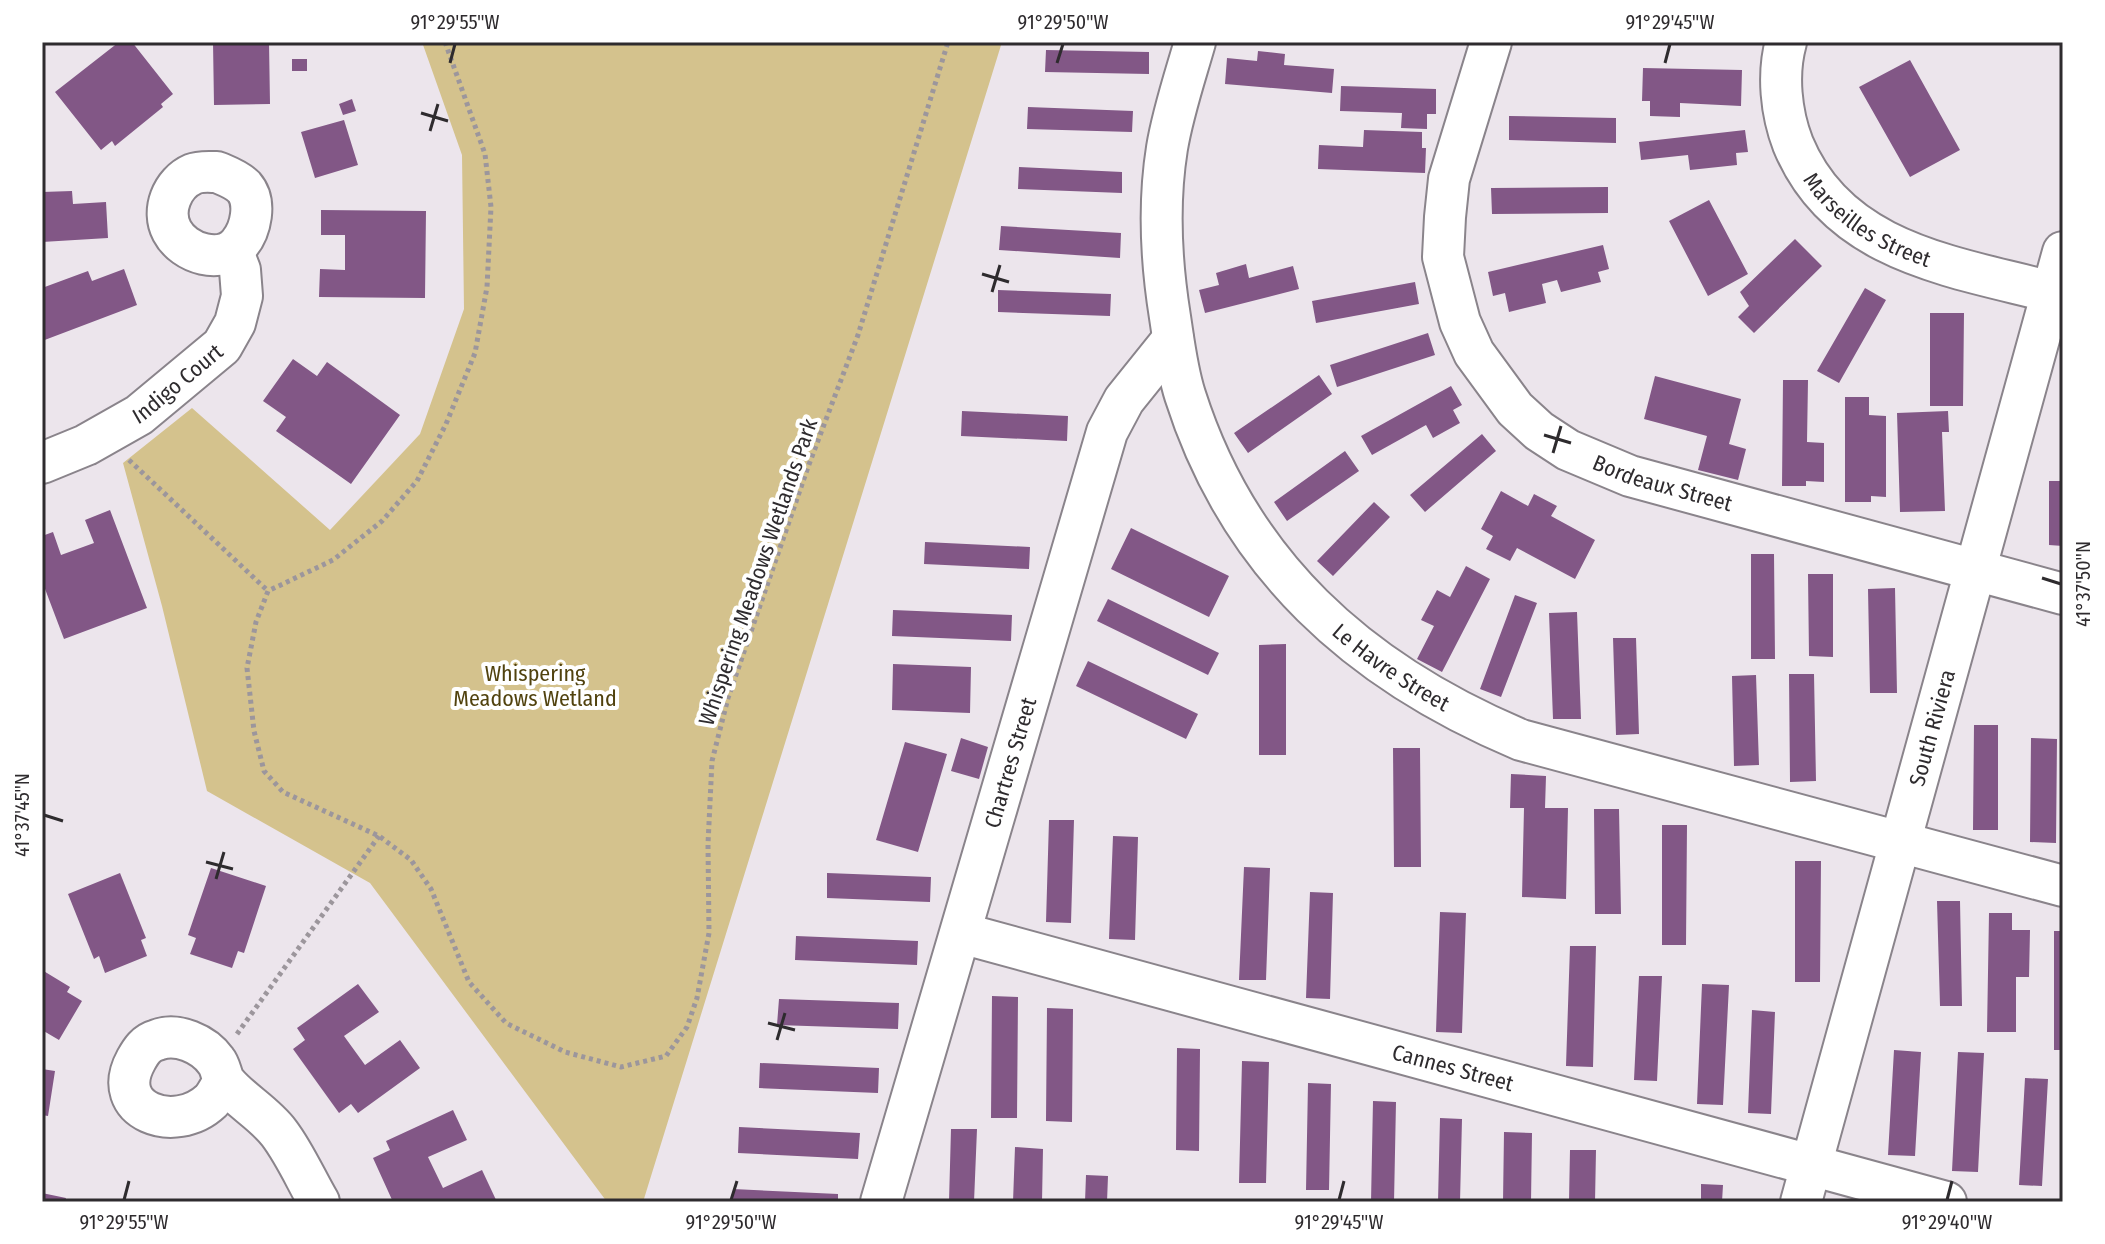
<svg xmlns="http://www.w3.org/2000/svg" width="2105" height="1244" font-family="'Fira Sans Condensed',sans-serif">
	<style>
		.green { fill: #d4c28d }
		.building { fill: #825786 }
		.lines { fill: none; stroke-linecap: round; stroke-linejoin: round }
		.minor-casing { stroke: #8a848b; stroke-width: 44 }
		.path { stroke: #9c969c; stroke-width: 5; stroke-dasharray: 4 4; stroke-linecap: butt }
		.minor { stroke: #fff; stroke-width: 40 }
		.ticks { fill: none; stroke: #2e2b2e; stroke-width: 3 }
		.labels { text-anchor: middle; dominant-baseline: central; stroke-width: 8; stroke-linejoin: round; paint-order: stroke }
		.street-label { font-size: 22px; fill: #2e2b2e; stroke: #fff }
		.park-label { font-size: 22px; fill: #51420e; stroke: #fff }
		.neatline { fill: none; stroke: #2e2b2e; stroke-width: 3 }
		.ticks-label { font-size: 20px; text-anchor: middle; fill: #2e2b2e }
	</style>
	<rect width="100%" height="100%" fill="#ece5ec"/>
	<path class="green" d="M422 42H1002L643 1202H607L370 883 207 791 162 606 123 463 192 408 330 530 420 434 464 309 462 155Z"/>
	<path class="building" d="M119 42H132L173 94 161 104 163 107 115 146 112 141 101 150 55 92Z
		M213 42H269L270 104 214 105Z
		M1046 50 1149 52V74L1045 72Z
		M1258 51 1285 54 1284 65 1334 69 1332 93 1225 84 1227 58 1257 61Z
		M292 59H307V71H292Z
		M1910 60 1960 150 1910 177 1859 87Z
		M1643 68 1742 70 1741 106 1680 103V117L1650 116V101H1642Z
		M1341 86 1436 89V114H1427V129L1401 128 1402 113 1340 111Z
		M352 99 356 111 343 115 339 104Z
		M1028 107 1133 111 1132 132 1027 129Z
		M1509 116 1616 118V143L1509 140Z
		M344 120 358 165 315 178 301 132Z
		M1364 130 1422 132V148H1426L1425 173 1318 169 1319 145 1363 147Z
		M1745 130 1748 152 1736 153 1737 165 1690 170 1688 155 1641 160 1639 142Z
		M1019 167 1122 172V193L1018 189Z
		M1608 187V213L1492 214 1491 188Z
		M72 191 73 204 106 202 108 238 42 242V192Z
		M1709 200 1748 274 1708 296 1669 221Z
		M321 210 426 211 425 298 319 297 320 269 345 270V235H321Z
		M1001 226 1121 233 1120 258 999 250Z
		M1795 239 1822 266 1754 333 1738 317 1749 306 1740 292Z
		M1603 245 1609 269 1598 272 1601 282 1561 292 1557 280 1542 284 1546 303 1509 312 1505 293 1493 296 1488 272Z
		M1246 264 1249 278 1293 266 1299 289 1205 313 1199 290 1219 285 1216 273Z
		M124 269 137 305 42 341V288L88 271 92 281Z
		M1415 282 1419 304 1316 323 1312 301Z
		M1865 288 1886 300 1839 383 1817 371Z
		M998 290 1111 294 1110 316 998 312Z
		M1930 313H1964L1963 406H1930Z
		M1428 333 1435 355 1337 387 1330 365Z
		M293 359 317 376 327 362 400 415 351 484 276 431 286 417 263 401Z
		M1319 375 1332 394 1248 453 1234 433Z
		M1655 376 1741 399 1729 444 1746 449 1738 480 1698 470 1707 436 1644 419Z
		M1783 380H1808L1807 442 1824 443V482L1806 481V486H1782Z
		M1451 386 1462 405 1453 410 1460 423 1433 438 1426 425 1372 455 1361 436Z
		M1845 397H1869V415L1886 416V497L1871 496V502H1845Z
		M962 411 1068 416 1067 441 961 436Z
		M1948 411 1949 432H1942L1945 511 1900 512 1897 413Z
		M1482 434 1496 451 1425 512 1410 495Z
		M1345 451 1359 471 1287 521 1274 502Z
		M2049 481H2063V546L2049 545Z
		M1501 491 1528 506 1534 494 1557 506 1551 516 1595 540 1575 579 1517 548 1510 561 1486 549 1493 536 1481 529Z
		M1374 502 1390 517 1333 576 1317 561Z
		M110 510 147 608 64 639 42 581V536L53 532 61 555 94 543 85 520Z
		M1131 528 1229 576 1209 617 1111 569Z
		M925 542 1030 547 1029 569 924 564Z
		M1751 554H1774L1775 659H1751Z
		M1466 566 1490 579 1442 672 1417 659 1434 626 1421 620 1437 590 1450 597Z
		M1808 574H1833V657L1809 656Z
		M1895 588 1897 693H1870L1868 589Z
		M1515 595 1537 603 1501 697 1480 689Z
		M1108 599 1219 653 1208 675 1097 621Z
		M893 610 1012 615 1011 641 892 636Z
		M1577 612 1581 719H1553L1549 613Z
		M1613 638H1636L1639 734 1616 735Z
		M2060 638H2063V733H2060Z
		M1286 644V755H1259V645Z
		M1088 661 1198 714 1186 739 1076 686Z
		M893 664 971 667 970 713 892 710Z
		M1789 674H1814L1816 781 1790 782Z
		M1756 675 1759 765 1734 766 1732 676Z
		M1974 725H1998V830H1973Z
		M961 738 988 747 979 779 951 771Z
		M2031 738 2057 739 2056 843 2030 842Z
		M905 742 947 754 918 852 876 840Z
		M1393 748H1420L1421 867H1394Z
		M1511 774 1546 776 1545 808H1568L1566 899 1522 897 1524 808H1510Z
		M1594 809H1619L1621 914H1595Z
		M1049 820H1074L1071 923 1046 922Z
		M1662 825H1687L1686 945H1662Z
		M1113 836 1138 837 1135 940 1109 939Z
		M1795 861H1821L1820 982H1795Z
		M1244 867 1270 868 1266 980H1239Z
		M211 868 266 886 244 953 238 951 232 968 190 954 196 938 188 935Z
		M120 873 146 938 141 940 147 956 105 973 99 956 94 959 68 894Z
		M827 873 931 877 930 902 827 898Z
		M1310 892 1333 893 1330 999 1306 998Z
		M1937 901H1960L1962 1006H1940Z
		M1440 912 1466 913 1462 1033 1436 1032Z
		M1989 913H2012V930H2030L2029 977H2016V1032H1987Z
		M2054 931H2063V1050H2054Z
		M796 936 918 941 917 965 795 960Z
		M1570 946H1596L1593 1067 1566 1066Z
		M42 970 70 987 67 992 82 1001 59 1040 42 1030Z
		M1639 976H1662L1657 1081 1634 1080Z
		M358 984 379 1012 344 1036 365 1065 400 1040 420 1068 358 1113 351 1104 339 1113 293 1049 305 1040 297 1028Z
		M1702 984 1729 985 1723 1105 1697 1104Z
		M992 996 1018 997 1017 1118H991Z
		M779 999 899 1003 898 1029 777 1025Z
		M1047 1008 1073 1009 1072 1122 1046 1121Z
		M1752 1010 1775 1012 1771 1114 1748 1113Z
		M1177 1048 1200 1049 1199 1151 1176 1150Z
		M1894 1050 1921 1052 1915 1156 1888 1155Z
		M1958 1052 1984 1053 1978 1172 1952 1171Z
		M1242 1061 1269 1062 1266 1183H1239Z
		M760 1063 879 1068 878 1093 759 1088Z
		M42 1069 55 1071 48 1116 42 1115Z
		M2025 1078 2048 1079 2042 1186 2019 1185Z
		M1308 1083 1331 1084 1329 1190H1306Z
		M1373 1101 1396 1102 1394 1202H1371Z
		M453 1110 467 1140 428 1157 443 1188 482 1170 497 1202H393L373 1158 390 1150 386 1141Z
		M1440 1118 1462 1119 1460 1202H1438Z
		M739 1127 860 1133 858 1159 738 1153Z
		M951 1129H977L974 1202H949Z
		M1504 1132 1532 1133 1531 1202H1503Z
		M1015 1147 1043 1149 1042 1202H1013Z
		M1570 1150H1596L1595 1202H1569Z
		M1086 1175 1108 1176 1107 1202H1085Z
		M1701 1184 1723 1185 1722 1202H1701Z
		M733 1189 838 1194V1202H733Z
		M42 1193 66 1198 65 1202H42Z"/>
	<g class="lines">
		<g class="minor-casing">
			<g id="minor">
				<path id="s1" d="M1195 42C1185 77 1173 112 1167 148 1158 204 1161 261 1170 317 1174 343 1177 370 1185 395 1239 565 1359 672 1521 740L2063 886"/>
				<path id="s2" d="M1491 42 1449 179 1445 217 1443 257 1460 322 1474 353 1515 409 1539 431 1568 450 1630 476 2063 594"/>
				<path id="s3" d="M1786 42C1777 74 1781 113 1793 144 1839 256 1960 267 2063 295"/>
				<path d="M217 172C226 176 236 179 244 187 257 202 251 230 239 244 222 265 184 254 172 231 161 211 172 183 193 174 200 171 209 172 217 172Z"/>
				<path id="s4" d="M42 463 86 445 139 415 222 346 235 323 242 296 240 270 233 252"/>
				<path id="s5" d="M961 933 1946 1202"/>
				<path d="M224 1081C220 1087 216 1096 211 1101 175 1135 108 1111 136 1060 141 1051 146 1043 157 1040 177 1032 204 1044 216 1061 221 1067 221 1077 226 1083 241 1101 265 1114 279 1133 295 1154 306 1180 319 1202"/>
				<path id="s6" d="M881 1202 1107 432 1124 400 1173 339"/>
				<path id="s7" d="M1801 1202 2063 252"/>
			</g>
		</g>
		<path class="path" d="M445 42 485 154 491 207 487 287 475 353 446 424 417 481 382 521 333 560 268 591 256 622 247 668 254 731 264 771 283 792 379 836 411 860 431 889 469 982 506 1023 565 1052 621 1067 666 1056 687 1027 697 998 709 933 708 844 712 761 728 698 808 467 858 335 948 42
			M129 460 268 591
			M237 1034 379 836"/>
		<use href="#minor" class="minor"/>
	</g>
	<path class="ticks" d="M450 63 455 44M1057 63 1063 44M1665 63 1670 44M421 113 448 121M430 131 438 104M982 274 1009 282M992 292 1000 265M1544 435 1571 443M1553 453 1561 426M2042 578 2061 584M44 815 63 821M206 862 233 869M216 879 224 852M768 1023 795 1030M777 1040 785 1013M124 1200 129 1181M731 1200 737 1181M1339 1200 1344 1181M1947 1200 1952 1181"/>
	<g class="labels">
		<g class="street-label">
			<text stroke="none"><textPath href="#s3" startOffset="214">Marseilles Street</textPath></text>
			<text stroke="none"><textPath href="#s4" startOffset="158">Indigo Court</textPath></text>
			<text stroke="none"><textPath href="#s2" startOffset="560">Bordeaux Street</textPath></text>
			<text transform="translate(758 572) rotate(-71)">Whispering Meadows Wetlands Park</text>
			<text stroke="none"><textPath href="#s1" startOffset="708">Le Havre Street</textPath></text>
			<text stroke="none"><textPath href="#s7" startOffset="492">South Riviera</textPath></text>
			<text stroke="none"><textPath href="#s6" startOffset="458">Chartres Street</textPath></text>
			<text stroke="none"><textPath href="#s5" startOffset="510">Cannes Street</textPath></text>
		</g>
		<g class="park-label">
			<text x="535" y="673">Whispering<tspan x="535" dy="25">Meadows Wetland</tspan></text>
		</g>
	</g>
	<rect width="2105" height="1244" fill="none" stroke="#ffffff" stroke-width="88"/>
	<rect x="44" y="44" width="2017" height="1156" class="neatline"/>
	<g class="ticks-label">
		<text x="455" y="29">91°29'55"W</text>
		<text x="1063" y="29">91°29'50"W</text>
		<text x="1670" y="29">91°29'45"W</text>
		<text transform="translate(2083 584) rotate(-90)" y="7">41°37'50"N</text>
		<text transform="translate(22 815) rotate(-90)" y="7">41°37'45"N</text>
		<text x="124" y="1229">91°29'55"W</text>
		<text x="731" y="1229">91°29'50"W</text>
		<text x="1339" y="1229">91°29'45"W</text>
		<text x="1947" y="1229">91°29'40"W</text>
	</g>
</svg>
